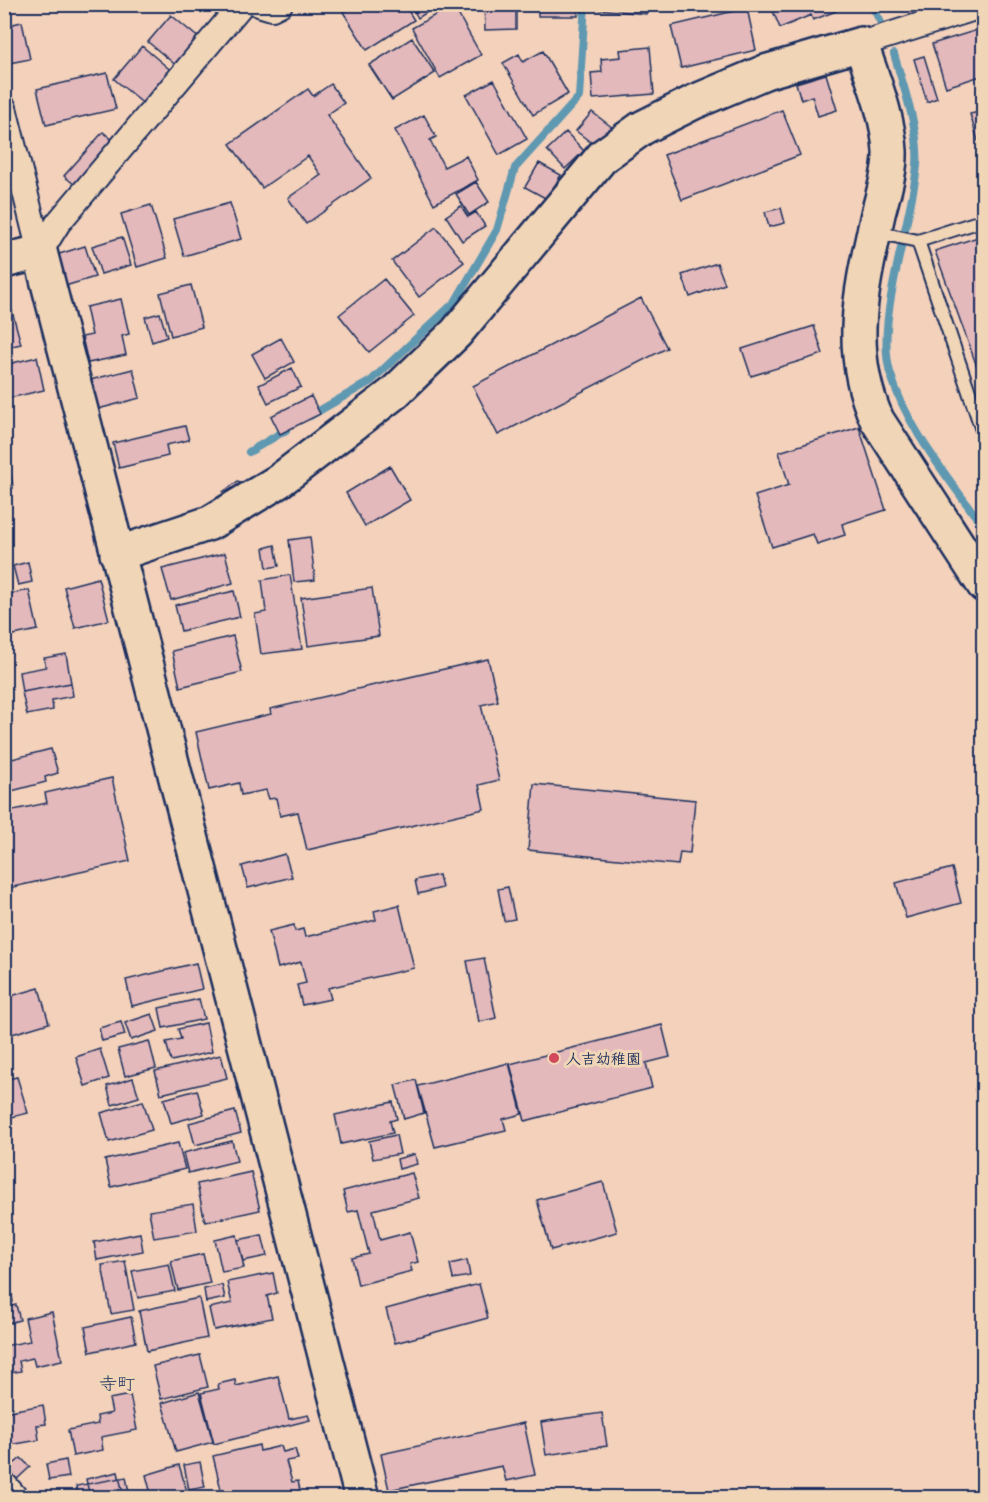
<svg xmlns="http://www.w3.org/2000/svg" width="988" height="1502" font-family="Mali,'Klee One',sans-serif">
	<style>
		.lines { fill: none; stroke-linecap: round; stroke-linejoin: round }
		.stream { stroke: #5f98b1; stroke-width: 8 }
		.building { fill: #e3b9bb; stroke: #1b2f5e; stroke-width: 1.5 }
		.lane-casing { stroke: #1b2f5e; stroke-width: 16 }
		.street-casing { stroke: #1b2f5e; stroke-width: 28 }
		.secondary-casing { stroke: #1b2f5e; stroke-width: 38 }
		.lane { stroke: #f1d5b7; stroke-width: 12 }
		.street { stroke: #f1d5b7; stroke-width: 24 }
		.secondary { stroke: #f1d5b7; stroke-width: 33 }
		.poi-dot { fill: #d1495b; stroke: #f1d5b7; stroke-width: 2 }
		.labels { text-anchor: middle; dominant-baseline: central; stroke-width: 6; stroke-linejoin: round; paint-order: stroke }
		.poi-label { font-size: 15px; font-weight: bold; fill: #1b2f5e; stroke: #f1d5b7; text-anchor: start }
		.quarter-label { font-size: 18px; fill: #1b2f5e; stroke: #f1d5b7 }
	</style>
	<rect width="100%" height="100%" fill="#f3d1bb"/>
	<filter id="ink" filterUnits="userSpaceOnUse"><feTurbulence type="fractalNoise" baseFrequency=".0167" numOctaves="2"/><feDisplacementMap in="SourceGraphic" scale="12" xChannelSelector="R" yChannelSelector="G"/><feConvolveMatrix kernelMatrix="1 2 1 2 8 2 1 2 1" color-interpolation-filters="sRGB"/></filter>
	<g filter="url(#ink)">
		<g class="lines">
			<path class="stream" d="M871 4 882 25
				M894 54C903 85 920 132 917 165 912 222 875 320 890 372 907 430 950 479 984 528
				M310 416 371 381 455 302 497 230 515 168 579 97 585 4
				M249 452 286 430"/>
		</g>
		<path class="building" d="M355 4H404L414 20 367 50 343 12Z
			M410 4H440L418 18Z
			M484 4H516V29L485 30Z
			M538 4H578V16H538Z
			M598 4H647L646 14 597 9Z
			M770 4H833L836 11 813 20 811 15 780 28Z
			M453 5 481 55 440 78 412 28Z
			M747 8 756 50 681 68 671 26Z
			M171 15 201 40 178 67 148 42Z
			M22 22 30 59 4 64V26Z
			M984 28V75L946 87 932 44Z
			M412 38 435 73 392 100 369 65Z
			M142 46 174 73 146 106 114 79Z
			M650 47 654 94 593 99 591 73 602 72 601 59 621 57 620 50Z
			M543 51 568 94 533 115 503 63 519 54 523 62Z
			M924 56 937 98 927 102 914 59Z
			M107 73 116 109 46 125 37 89Z
			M826 74 837 110 818 116 812 96 801 100 796 83Z
			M494 80 527 139 499 155 466 95Z
			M331 84 344 103 327 115 371 178 306 224 288 198 321 175 308 156 262 188 230 144 308 89 313 96Z
			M782 110 800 155 682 200 664 155Z
			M984 111V140L978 141 970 114Z
			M592 112 613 128 597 147 576 131Z
			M424 115 436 137 430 140 444 167 466 156 478 180 434 204 395 130Z
			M103 132 119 145 80 189 64 176Z
			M566 132 584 151 565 169 547 150Z
			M539 163 561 175 547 199 525 187Z
			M476 182 489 202 469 215 456 194Z
			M230 203 241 239 184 256 173 219Z
			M151 205 167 258 137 267 121 214Z
			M461 206 468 217 476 212 485 226 462 241 446 216Z
			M781 208 785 223 769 227 765 212Z
			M436 227 464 262 419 297 392 261Z
			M984 235V386L935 251Z
			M122 237 131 265 101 274 92 246Z
			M85 246 95 277 65 286 56 255Z
			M717 263 725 284 690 297 682 275Z
			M384 279 414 316 369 352 339 315Z
			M191 285 202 327 171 336 160 293Z
			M6 289 21 344 4 348V290Z
			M641 298 667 348 498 435 473 386Z
			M121 299 129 334 122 336 126 355 88 363 82 337 92 335 86 307Z
			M160 313 167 337 152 342 145 317Z
			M814 326 823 354 751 376 742 349Z
			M281 338 294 362 265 378 252 354Z
			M37 357 44 390 9 398 4 365Z
			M292 368 301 387 268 403 259 385Z
			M133 369 140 398 98 409 90 380Z
			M311 396 320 414 280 434 271 416Z
			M185 426 189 440 166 445 168 456 119 468 113 443Z
			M859 427 886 510 842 524 845 535 817 544 813 534 772 547 755 496 789 485 779 452Z
			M4 451H8L13 488 4 489Z
			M390 466 410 500 365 526 346 493Z
			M238 481 243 488 228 499 223 492Z
			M4 511 10 535 4 536Z
			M310 537 315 580 294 582 289 540Z
			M275 545 279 566 267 568 264 548Z
			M225 553 233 583 171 600 162 569Z
			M28 562 32 582 18 585 13 566Z
			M290 575 302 649 261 654 255 614 266 612 262 580Z
			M98 578 109 620 75 628 64 587Z
			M372 588 379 636 308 646 301 598Z
			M29 590 38 630 4 637V595Z
			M234 591 240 617 181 631 175 605Z
			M233 636 242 672 180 687 172 651Z
			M66 654 71 683 22 692 19 672 46 667 44 658Z
			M488 659 498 701 481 705 499 780 479 785 484 809 307 850 298 812 280 816 276 798 269 799 266 790 241 795 239 783 209 790 196 732 271 714 270 709Z
			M71 683 73 696 52 700 53 710 27 715 22 692Z
			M51 749 58 773 45 777 46 782 4 793V761Z
			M112 778 130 861 4 889V812L47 803 45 793Z
			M534 784 695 800 690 853 680 852 678 865 528 850Z
			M285 854 292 877 248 888 242 866Z
			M952 868 961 903 906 918 896 883Z
			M439 875 442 888 418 894 415 880Z
			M508 887 515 919 504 921 498 889Z
			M399 905 414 968 328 988 331 999 302 1005 297 985 306 983 301 962 278 968 269 931 294 925 295 931 303 929 305 937 376 920 374 911Z
			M484 958 496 1018 479 1022 467 961Z
			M196 963 202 989 132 1006 126 980Z
			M39 988 49 1023 12 1034 4 1009V998Z
			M199 999 204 1019 163 1028 159 1008Z
			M152 1014 158 1031 131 1040 125 1023Z
			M121 1022 125 1035 102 1041 99 1028Z
			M206 1023 212 1052 171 1061 166 1042 181 1039 178 1029Z
			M662 1025 670 1057 646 1063 652 1088 525 1121 510 1064Z
			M149 1041 156 1068 125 1076 118 1049Z
			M100 1049 109 1078 85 1086 76 1057Z
			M221 1055 227 1078 161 1094 155 1071Z
			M509 1063 522 1114 503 1119 506 1130 435 1147 418 1086Z
			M17 1077 28 1113 4 1119V1080Z
			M133 1078 139 1097 112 1105 107 1086Z
			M416 1080 424 1113 404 1119 395 1085Z
			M984 1087V1129L975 1089Z
			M197 1090 204 1114 171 1123 164 1099Z
			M143 1101 152 1130 109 1142 101 1113Z
			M393 1102 397 1119 390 1121 393 1133 341 1144 335 1115Z
			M235 1111 241 1133 195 1145 189 1123Z
			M396 1135 400 1154 373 1159 369 1141Z
			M232 1141 237 1161 188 1173 183 1153Z
			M178 1143 185 1169 111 1187 105 1160Z
			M415 1154 417 1164 399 1169 397 1159Z
			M251 1172 260 1210 205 1222 197 1184Z
			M412 1173 419 1198 373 1210 380 1240 410 1232 418 1262 410 1264 412 1271 358 1285 352 1258 369 1254 358 1210 348 1212 343 1191Z
			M603 1182 617 1232 551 1250 537 1200Z
			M193 1204 197 1231 154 1238 149 1211Z
			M140 1233 143 1251 97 1260 94 1242Z
			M237 1235 244 1268 222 1272 215 1240Z
			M262 1235 267 1256 243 1261 238 1240Z
			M203 1254 210 1283 178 1290 171 1261Z
			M4 1258 13 1302 4 1304Z
			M467 1260 470 1276 453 1279 450 1264Z
			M125 1261 134 1310 111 1314 102 1265Z
			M169 1264 175 1291 138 1298 132 1271Z
			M273 1273 277 1293 267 1296 272 1318 214 1330 209 1308 232 1303 227 1282Z
			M479 1284 488 1318 395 1343 386 1309Z
			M222 1285 225 1298 206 1302 204 1289Z
			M199 1298 207 1338 147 1351 139 1311Z
			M16 1305 20 1320 4 1324V1308Z
			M52 1312 62 1360 35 1366 33 1358 19 1361 21 1371 4 1374V1346L30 1341 25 1318Z
			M131 1317 136 1342 90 1352 85 1327Z
			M200 1355 208 1387 161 1399 153 1366Z
			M278 1376 289 1419 308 1415 310 1420 214 1444 201 1393 219 1389 218 1384 235 1380 236 1386Z
			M199 1392 213 1442 176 1452 162 1403Z
			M130 1395 137 1430 101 1437 103 1450 73 1456 68 1430 98 1424 97 1416 112 1413 109 1399Z
			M43 1405 46 1424 37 1425 39 1440 4 1446V1412Z
			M602 1413 607 1446 546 1455 541 1422Z
			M524 1423 535 1475 506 1481 502 1466 389 1490 381 1454Z
			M259 1445 260 1451 281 1446 283 1452 295 1449 298 1459 286 1461 292 1482 298 1481 300 1490 271 1498H223L213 1456Z
			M10 1458 15 1463 21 1458 30 1467 16 1480 4 1468V1460Z
			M66 1460 69 1477 49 1480 46 1464Z
			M200 1462 205 1487 189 1490 184 1465Z
			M179 1465 189 1498H152L146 1475Z
			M118 1472 124 1498H90L86 1479Z
			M126 1477 130 1498H78L76 1486Z
			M621 1493 622 1498H593Z"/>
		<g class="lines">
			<g class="lane-casing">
				<path id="lane" d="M984 220 918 241 984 436
					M875 232 918 241"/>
			</g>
			<g class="street-casing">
				<path id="street" d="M259 4 272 8 280 4
					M861 44 984 5
					M4 108 40 252
					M40 252 58 223 242 4
					M4 1484 16 1498"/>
			</g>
			<g class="secondary-casing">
				<path id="secondary" d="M4 261 40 252 362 1498
					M117 554 210 523 279 481 394 393 456 333 603 156 642 128 694 102 765 72 861 44C872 78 888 115 890 151 891 170 883 194 878 214 862 287 845 348 877 420L984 585"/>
			</g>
			<use href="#lane" class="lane"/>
			<use href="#street" class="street"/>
			<use href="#secondary" class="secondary"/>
		</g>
	</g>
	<circle class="poi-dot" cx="554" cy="1058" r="6"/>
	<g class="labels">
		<g class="poi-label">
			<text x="566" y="1058">人吉幼稚園</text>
		</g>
		<g class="quarter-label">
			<text x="117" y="1383">寺町</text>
		</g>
	</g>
	<rect width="988" height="1502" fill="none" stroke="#f1d5b7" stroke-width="24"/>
	<rect x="12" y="12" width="964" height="1478" fill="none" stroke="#1b2f5e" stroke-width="2" filter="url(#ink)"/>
</svg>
